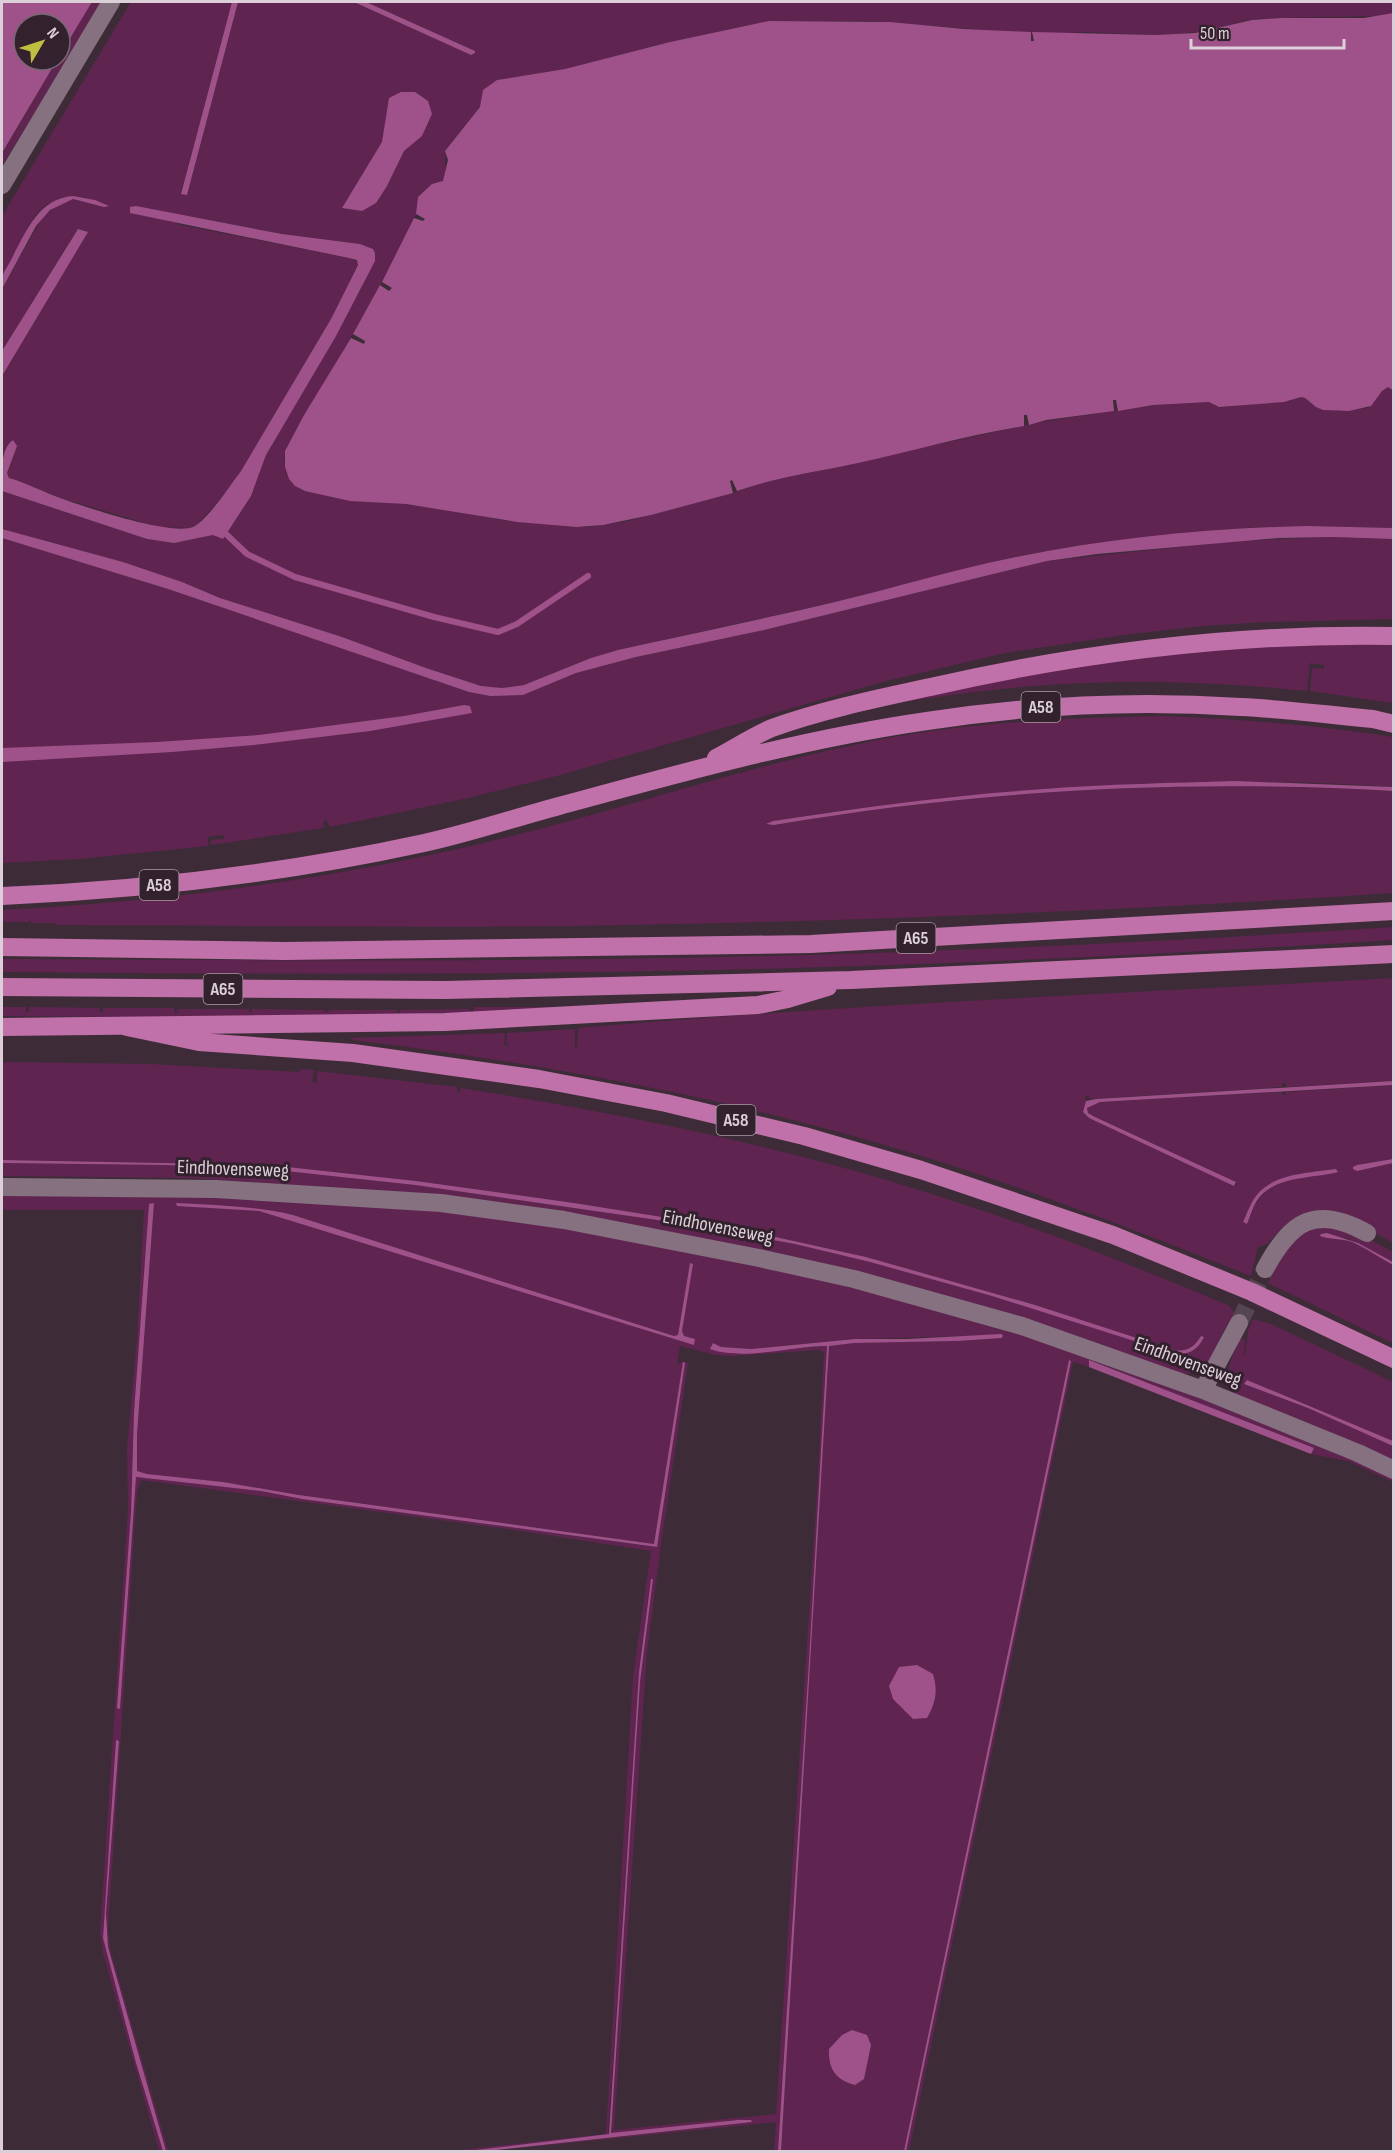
<svg xmlns="http://www.w3.org/2000/svg" width="1395" height="2153" font-family="'Sofia Sans Condensed',sans-serif">
	<style>
		.green { fill: #602451; fill-rule: evenodd }
		.water { fill: #9e5289 }
		.lines { fill: none; stroke-linecap: round; stroke-linejoin: round }
		.stream { stroke: #9e5289; stroke-width: 6 }
		.street-tunnel { stroke: #554550; stroke-width: 18; stroke-dasharray: 18 9; stroke-linecap: butt }
		.street { stroke: #85717f; stroke-width: 18 }
		.highway { stroke: #c071aa; stroke-width: 18 }
		.labels { text-anchor: middle; dominant-baseline: central; stroke-width: 6; stroke-linejoin: round; paint-order: stroke }
		.shield { fill: #33222e; stroke: #a99ca4; stroke-width: 1.5 }
		.shield-label { font-size: 18px; font-weight: bold; fill: #dbd0d7 }
		.street-label { font-size: 20px; fill: #dbd0d7; stroke: #33222e }
	</style>
	<rect width="100%" height="100%" fill="#3d2c38"/>
	<path class="green" d="M92 2H102L2 166V154L57 60H60V55Z
		M131 2H232L181 193 187 195 238 2H354L471 55 475 51 366 2H1393V13L1378 16 1275 18 1248 20 1201 32 1155 35 1083 32 1060 34 1000 31 869 21H769L670 42 565 69 497 80 482 94V102L480 107 446 149C444 160 448 169 443 181L431 185 418 197V210L376 294 331 372 304 415 289 443 284 457 286 473 289 479 302 490 358 501 386 502 435 508 508 521 587 527 624 522 733 493 766 482 1040 422 1153 405 1209 402 1219 407 1289 401 1301 397 1305 398 1316 407 1323 410 1339 411 1368 408 1382 391 1388 387 1394 390 1393 528 1308 526 1241 528 1075 546 1009 558 835 602 618 650 591 658 524 685 502 688 481 686 426 668 342 637 220 598 182 582 123 562 2 529V491L147 539 174 543 213 535 223 539 251 496 266 455 362 287 360 244 282 234 190 216 176 224 349 258 359 262 331 319 241 471 226 492 198 524 190 528 158 527 61 498 9 478 7 473 14 455 2 453V376L86 235 85 230 76 231 2 351V289L42 218 57 205 73 199 104 207C86 192 58 193 40 210 29 220 21 244 13 258 10 265 5 272 2 279V216ZM432 114 422 136 404 151 387 186 342 208 382 142Z
		M1332 537 1393 539V619L1265 622 1203 626 1131 634 1005 653 886 681 553 777 468 798 330 827 326 820 323 822 324 828 316 829 211 845V840L224 839 223 835 208 837V846L78 859 2 863V538L168 589 469 692 490 696 523 695 576 673 636 657 764 630 1047 561 1236 541Z
		M1393 642 1392 672 1393 703 1310 691 1312 668 1324 669V665L1310 663 1307 691C1212 681 1115 679 1020 687 978 691 935 697 893 703L1004 676 1219 646Z
		M1163 716C1240 719 1317 725 1393 737V787C1186 773 978 789 773 821L774 825C978 790 1187 779 1393 791V893C1119 911 843 922 567 926 397 928 227 925 56 925V923H31V919L28 922H2V910C174 901 344 878 512 836 633 806 751 765 873 741 969 722 1066 718 1163 716Z
		M1393 927V940C1168 954 942 965 715 970 477 975 239 974 2 972V959C202 960 403 962 603 959 867 956 1130 944 1393 927Z
		M1393 978V1081L1286 1087V1083H1282V1087L1090 1099 1088 1095 1085 1097 1086 1101 1084 1114 1089 1118 1235 1186 1237 1184 1236 1182 1095 1117 1088 1113 1087 1108 1100 1102 1282 1092 1283 1095H1286V1092L1393 1085V1159L1357 1165V1171L1393 1163V1243L1353 1220H1294L1282 1228 1267 1244 1258 1247 1251 1276C1139 1231 1027 1188 912 1153 730 1098 542 1063 353 1040L351 1038 505 1033 504 1045 508 1046 509 1044 506 1043 507 1033 575 1029V1048H577L578 1028C850 1004 1122 994 1393 978ZM1336 1169 1337 1172C1311 1177 1271 1177 1256 1203 1252 1209 1250 1217 1247 1224L1243 1223 1256 1196 1279 1179Z
		M2 1007H26V1012H29V1007L100 1008V1012H103V1008H174L175 1013H177L178 1009H249V1013H251L252 1009 324 1010 325 1012H329V1010H397V1013H400V1010L469 1009V1011L473 1012 474 1007H581L526 1011 238 1018 2 1016Z
		M2 1062 151 1064 299 1072 300 1069 314 1070 312 1082 317 1083V1071L457 1087V1092H460L461 1088C632 1115 803 1150 968 1206 1057 1235 1144 1270 1230 1306L1235 1314 1223 1332 1208 1367 1197 1373 1180 1374 931 1294 348 1189 192 1178 2 1176V1163L164 1165 267 1169 415 1185 685 1224 795 1244 870 1262 992 1296 1179 1354 1195 1350 1204 1337 1201 1335C1194 1347 1188 1352 1174 1350L1035 1305 866 1257 744 1230 574 1203 416 1181 269 1165 2 1160Z
		M2 1185 295 1194 500 1219 668 1245 801 1271 1102 1358 1393 1475V1482L1348 1461 1311 1454 1313 1448 1109 1368 1089 1361V1367L1073 1362 909 2151H906L1065 1391 1071 1361 1069 1360 904 2151H781L829 1345 854 1343 958 1341 1002 1338 1003 1335 855 1339 751 1349 721 1347 713 1343 712 1350 753 1352 827 1346 809 1661 778 2151H774L776 2122 487 2151 752 2122 751 2120H738L611 2134 640 1682 652 1579 648 1599 639 1672 608 2135 468 2151 441 2152 606 2134 633 1677 651 1551 508 1529 141 1480 137 1491 108 1930 110 1949 168 2151H166L165 2149 108 1947 106 1913 119 1741H116L103 1938 136 2063 163 2151H159L103 1953 100 1932 128 1510 127 1449 137 1338 144 1210H2ZM149 1204H154L137 1435V1471L147 1474 223 1482 299 1495 654 1544 683 1363 656 1547 302 1499 261 1491 136 1477 120 1708H118L131 1512 134 1412ZM177 1205H225L293 1215 674 1336 678 1335 690 1264 687 1298 682 1331 684 1336 693 1338 694 1344 259 1211ZM680 1346 716 1355 731 1356 820 1350 824 1353 818 1478 776 2114 614 2130 647 1653 660 1552 688 1363 683 1361 677 1365Z
		M1308 1226 1348 1228 1393 1252V1262L1347 1238 1320 1236C1328 1240 1339 1238 1349 1241 1364 1246 1379 1257 1393 1265V1343L1268 1283 1274 1269 1276 1257Z
		M1253 1319 1271 1324 1393 1382V1441L1247 1380 1244 1384 1308 1408 1393 1446V1465L1234 1395C1220 1377 1233 1358 1240 1338L1245 1340 1244 1354 1245 1355 1248 1331Z"/>
	<path class="water" d="M2 2H92L60 55V24H24V60H57L2 153Z
		M232 2H238L187 195 181 194Z
		M354 2H366L475 51V53L471 55Z
		M1393 13V390L1388 387 1382 391 1371 406 1349 411 1323 410 1316 407 1305 398 1301 397 1284 402 1219 407 1209 402 1153 405 1118 411 1116 400H1113L1114 411 1046 420 1029 425 1027 415H1024V426C968 435 913 451 858 463 817 472 776 477 737 491L732 480 730 481 733 493 651 515 603 525 577 527 517 522 406 504 350 501 305 491 295 486 289 479 285 467V451L304 415 351 338 364 344 365 341 353 334 380 285 389 291 392 288 382 282 414 218 423 221 425 219 416 214 418 197 432 184 443 181 448 160 445 151 480 107 483 90 497 80 565 69 670 42 769 21 890 22 964 29 1031 32V41H1034L1032 32 1155 35 1195 33 1252 20 1281 18H1364Z
		M401 92H415L428 101 432 114 422 136 404 151 387 186 376 203 362 211 342 208 382 142 389 98Z
		M73 196 95 200 109 206 104 207 73 199 50 210 36 226 2 289V279L4 272C23 242 33 199 73 196Z
		M136 206 282 234 360 244 373 249 375 253V261L336 336 266 455 251 496 223 539 213 535 174 543 147 539 2 491C1 474 0 449 13 440L17 446 7 473 9 478C27 483 43 492 60 498 85 507 171 536 193 527 207 521 231 484 241 471L331 319 358 265 357 260 349 258 130 213V207Z
		M78 229 88 232 2 376V351Z
		M1308 526 1393 528V539L1332 537 1278 538 1097 554 1047 561 764 630 636 657 576 673 523 695 490 696 469 692 168 589 2 538V529L123 562 182 582 220 598 342 637 426 668 481 686 502 688 524 685 591 658 618 650C690 634 763 619 835 602 894 588 952 570 1011 558 1108 538 1209 528 1308 526Z
		M464 705 470 706 472 713 370 731 254 745 172 752 2 762V748L157 742 259 735 404 716Z
		M1235 781 1393 787V791C1187 779 978 790 774 825L766 824 773 821C863 807 953 795 1044 789 1108 784 1171 783 1235 781Z
		M1393 1081V1085L1100 1102 1087 1108 1088 1113 1095 1117 1236 1182 1234 1186 1089 1118 1083 1112 1086 1101 1096 1099Z
		M1393 1159V1163L1357 1171 1353 1169V1167L1357 1165Z
		M2 1160 269 1165 416 1181 574 1203 744 1230 866 1257 1035 1305 1174 1350C1188 1352 1194 1347 1201 1336L1204 1337C1197 1351 1188 1356 1172 1353L992 1296 870 1262 795 1244 685 1224 415 1185 267 1169 164 1165 2 1163Z
		M1336 1169 1338 1172C1312 1179 1273 1175 1256 1202 1252 1209 1250 1217 1247 1224L1243 1222C1247 1214 1250 1204 1256 1196 1273 1173 1310 1173 1336 1169Z
		M154 1203 137 1435V1471L147 1474 223 1482 299 1495 654 1544 683 1362 685 1363 657 1547 302 1499 261 1491 136 1477 120 1709 117 1708 131 1512 134 1412 149 1204Z
		M176 1203C215 1205 255 1206 293 1215L674 1336 678 1335 690 1263 693 1264 682 1331 684 1336 695 1339 694 1345 259 1211 177 1206Z
		M1327 1233 1358 1243 1393 1262V1265C1380 1258 1366 1248 1352 1242 1341 1238 1329 1240 1320 1236L1321 1234Z
		M1001 1334 1003 1335 1002 1338 958 1341 854 1343 829 1346 781 2151H778L809 1661 827 1346C793 1346 742 1361 710 1349L713 1343 721 1347 751 1349 855 1339H907Z
		M1069 1360 1071 1361 1065 1391 906 2151H904Z
		M1089 1360 1314 1448 1311 1454 1089 1367Z
		M1247 1380 1393 1441V1446L1308 1408 1244 1384Z
		M651 1579H653L640 1682 611 2133 738 2120H751L752 2122 487 2151H468L609 2134 639 1672Z
		M917 1665 933 1674C938 1691 936 1702 927 1718L913 1719 893 1699 889 1686 899 1667Z
		M116 1740 119 1741 106 1913 108 1947 166 2151H163L136 2063 103 1938Z
		M852 2030 867 2035 871 2045 864 2079 855 2085C836 2080 828 2069 829 2049L842 2035Z"/>
	<g class="lines">
		<path class="stream" d="M226 534 247 554 295 577 434 617 498 632 517 624 588 576"/>
		<path class="street-tunnel" d="M1239 1323 1265 1269"/>
		<path class="street" d="M2 185 111 2
			M2 1187 216 1189 441 1203 564 1220 759 1258 854 1279 1022 1326 1203 1390 1358 1453 1394 1470
			M1265 1269C1291 1221 1315 1204 1367 1233
			M1203 1390 1239 1323"/>
		<path class="highway" d="M716 758C735 748 753 736 772 728 825 709 880 698 935 686 1085 652 1239 633 1394 636
			M2 896C143 890 286 873 424 843 470 833 514 818 559 806 681 773 802 739 927 721 1031 705 1136 700 1241 707 1285 709 1329 715 1373 719L1394 724
			M2 947 285 951 811 944 1394 911
			M2 987 445 990 851 980 1394 954
			M2 1027 445 1022 758 1005 788 999 828 987
			M127 1027 199 1042 353 1053 539 1079 666 1103 804 1136 921 1170 1113 1235 1252 1292 1394 1359"/>
	</g>
	<g class="labels">
		<g class="shield">
			<rect x="1021.5" y="692" width="39" height="30" rx="4.5"/>
			<rect x="139.5" y="870" width="39" height="30" rx="4.5"/>
			<rect x="896.5" y="923" width="39" height="30" rx="4.5"/>
			<rect x="203.5" y="974" width="39" height="30" rx="4.5"/>
			<rect x="716.5" y="1105" width="39" height="30" rx="4.5"/>
		</g>
		<g class="shield-label">
			<text x="1041" y="707">A58</text>
			<text x="159" y="885">A58</text>
			<text x="916" y="938">A65</text>
			<text x="223" y="989">A65</text>
			<text x="736" y="1120">A58</text>
		</g>
		<g class="street-label">
			<text transform="translate(233 1169) rotate(2)">Eindhovenseweg</text>
			<text transform="translate(718 1227) rotate(11)">Eindhovenseweg</text>
			<text transform="translate(1188 1362) rotate(20)">Eindhovenseweg</text>
		</g>
	</g>
	<rect width="1395" height="2153" fill="none" stroke="#dbd0d7" stroke-width="6"/>
	<g transform="translate(42 42) rotate(51)"><circle r="28" fill="#33222e" stroke="#766872" stroke-width="1.5"/>
	<path d="M0-4.5L10 22L0 15L-10 22Z" fill="#bfbe41"/>
	<text y="-9" font-size="16" font-weight="bold" text-anchor="middle" fill="#dbd0d7">N</text>
	</g>
	<path d="M1191 39v9h153v-9" fill="none" stroke="#dbd0d7" stroke-width="3"/>
	<text x="1200" y="39" font-size="18" fill="#dbd0d7" stroke="#33222e" stroke-width="4.5" paint-order="stroke">50 m</text>
</svg>
